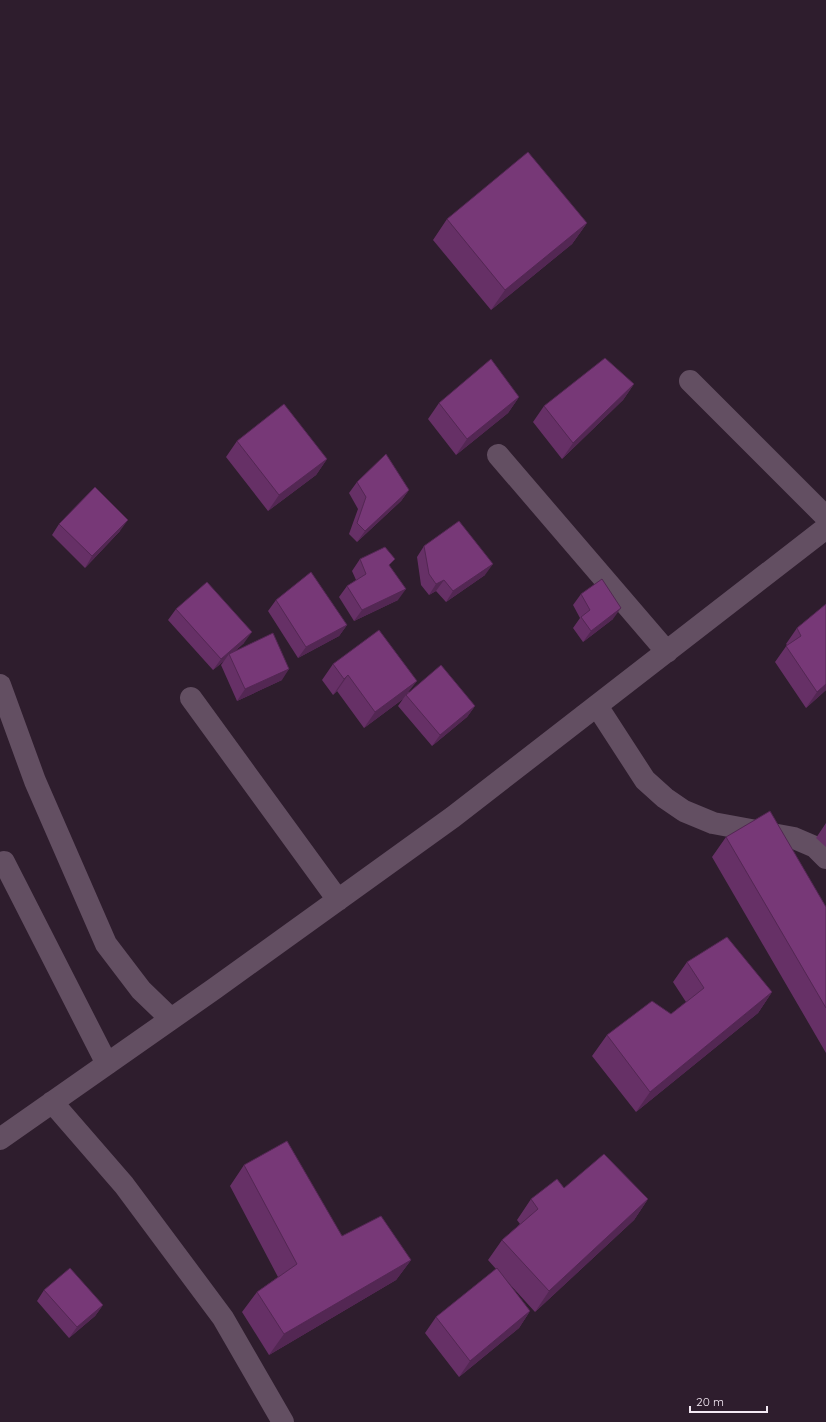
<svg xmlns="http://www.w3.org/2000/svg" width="826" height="1422" font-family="Quicksand,sans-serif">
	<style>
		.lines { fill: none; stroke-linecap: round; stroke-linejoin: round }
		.minor { stroke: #634f62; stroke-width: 22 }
		.wall { fill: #663066 }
		.shaded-wall { fill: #532753 }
		.building { fill: #773877; stroke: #532753 }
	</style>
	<rect width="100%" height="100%" fill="#2e1d2d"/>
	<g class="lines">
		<path class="minor" d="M690 381 826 517
			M498 455 667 652
			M0 685 35 781 106 944 141 990 171 1019
			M191 698 338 900
			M597 706 645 780 665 798 684 811 713 823 794 838 815 847 826 858
			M4 862 107 1064
			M52 1102 124 1185 223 1318 283 1422
			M0 1139 214 989 453 817 826 528"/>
	</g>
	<path class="wall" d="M447 219 587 223 572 244 491 310 433 240Z
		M634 384 623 400 562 459 533 422 544 406Z
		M519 397 508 413 456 455 428 419 439 403Z
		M237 441 327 459 316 475 268 511 226 457Z
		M357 482 409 490 401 501 357 542 349 534 358 509 349 493Z
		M59 524 120 531 85 568 52 535Z
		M424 546 485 575 446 602 436 591 429 595 421 585 417 557Z
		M360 559 390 567 398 600 354 621 339 597 347 586 356 580 352 571Z
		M581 594 613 619 583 642 573 628 580 618 573 605Z
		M276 600 347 625 339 636 298 658 268 611Z
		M826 604V690L806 708 775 662 787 645 786 644 797 628Z
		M176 609 244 643 235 651 282 680 237 701 221 665 224 661 213 670 168 620Z
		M333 664 409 692 475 706 467 717 432 746 398 706 403 699 364 728 337 691 333 695 322 680Z
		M826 823V847L816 838Z
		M726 837 826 907V1053L712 857Z
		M687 962 772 992 758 1013 636 1112 592 1056 607 1035 671 1014 686 1002 673 982Z
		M244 1165 342 1236 411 1260 396 1280 269 1355 242 1312 257 1292 278 1277 230 1186Z
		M564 1188 648 1199 634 1220 535 1312 506 1280 530 1311 519 1328 459 1377 425 1333 436 1317 496 1269 488 1260 502 1240 520 1224 517 1220 531 1199Z
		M44 1290 103 1305 95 1316 69 1338 37 1301Z"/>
	<path class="shaded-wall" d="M587 223 572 244 491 310 505 290Z
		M634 384 623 400 562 459 573 443Z
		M519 397 508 413 456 455 467 439Z
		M327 459 316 475 268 511 279 495Z
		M409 490 401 501 357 542 365 531Z
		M128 520 120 531 85 568 92 556Z
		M493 564 485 575 446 602 453 591Z
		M444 580 436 591 429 595 436 584Z
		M406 589 398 600 354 621 362 610Z
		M621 608 613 619 583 642 591 631Z
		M347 625 339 636 298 658 306 647Z
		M252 632 244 643 229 656V654L224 661 213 670 221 659Z
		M289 669 282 680 237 701 245 689Z
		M348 675 337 691 333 695 344 679Z
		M417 681 406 695 403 699 364 728 375 712Z
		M826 684V690L806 708 817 692Z
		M475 706 467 717 432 746 440 735Z
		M772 992 758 1013 636 1112 650 1092Z
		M648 1199 634 1220 535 1312 549 1291Z
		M411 1260 396 1280 269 1355 284 1334Z
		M103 1305 95 1316 69 1338 77 1327Z
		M530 1311 519 1328 459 1377 470 1361Z"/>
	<path class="building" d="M528 152 587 223 505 290 447 219Z
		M605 358 634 384 573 443 544 406Z
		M491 359 519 397 467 439 439 403Z
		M284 404 327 459 279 495 237 441Z
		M386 454 409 490 365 531 357 523 366 497 357 482Z
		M95 487 128 520 92 556 59 524Z
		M459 521 493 564 453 591 444 580 436 584 429 574 424 546Z
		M385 547 395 559 389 565 406 589 362 610 347 586 366 574 360 559Z
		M311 572 347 625 306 647 276 600Z
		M602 579 621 608 591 631 581 617 590 610 581 594Z
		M207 582 252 632 221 659 176 609Z
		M826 604V684L817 692 786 646 801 636 797 628Z
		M379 630 417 681 375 712 348 675 344 679 333 664Z
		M273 633 289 669 245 689 229 654Z
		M441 665 475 706 440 735 406 695Z
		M770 811 826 907V1008L726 837Z
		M727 937 772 992 650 1092 607 1035 652 1001 671 1014 704 988 687 962Z
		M287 1141 342 1236 381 1216 411 1260 284 1334 257 1292 297 1264 244 1165Z
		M604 1154 648 1199 549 1291 502 1240 538 1209 531 1199 557 1179 564 1188Z
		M70 1268 103 1305 77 1327 44 1290Z
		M497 1268 530 1311 470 1361 436 1317Z"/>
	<path d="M690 1406v6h77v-6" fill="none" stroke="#f4e9f4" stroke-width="2"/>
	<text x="696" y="1406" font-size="12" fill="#f4e9f4" stroke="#2e1d2d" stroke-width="3" paint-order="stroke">20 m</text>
</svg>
